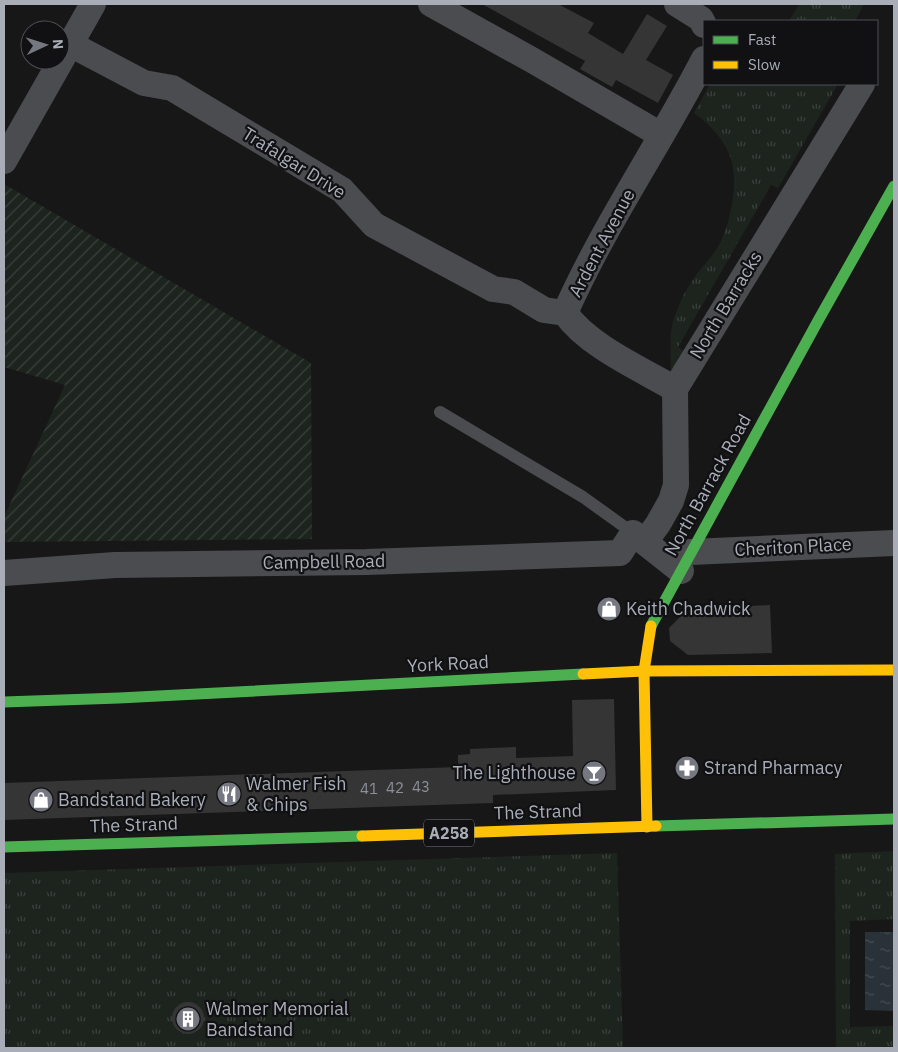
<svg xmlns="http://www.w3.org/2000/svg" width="898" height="1052" viewBox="0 0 898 1052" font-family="'IBM Plex Sans',sans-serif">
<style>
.grass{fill:url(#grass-tufts)}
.garden{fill:url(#garden-furrows)}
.water{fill:url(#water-ripples)}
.building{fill:#353536}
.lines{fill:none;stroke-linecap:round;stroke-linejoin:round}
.lane{stroke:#4b4c50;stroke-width:12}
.street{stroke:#4b4c50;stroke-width:26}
.fast{stroke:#4caf50;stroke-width:11}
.slow{stroke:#ffc107;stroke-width:11}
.labels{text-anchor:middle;stroke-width:4.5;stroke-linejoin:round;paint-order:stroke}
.number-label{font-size:15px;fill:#8b8f98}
.shield{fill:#111113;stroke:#7b7e86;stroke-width:1}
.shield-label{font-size:16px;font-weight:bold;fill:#a8adb8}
.street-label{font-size:18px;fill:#a8adb8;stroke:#111113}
.poi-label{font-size:18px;fill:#a8adb8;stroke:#111113;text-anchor:start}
</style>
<defs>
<pattern id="grass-tufts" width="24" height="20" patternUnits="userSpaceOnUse" patternTransform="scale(1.25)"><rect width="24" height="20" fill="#1d241e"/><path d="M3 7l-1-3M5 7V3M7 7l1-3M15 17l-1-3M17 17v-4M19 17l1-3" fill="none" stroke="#3b413d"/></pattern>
<pattern id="garden-furrows" width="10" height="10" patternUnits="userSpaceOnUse" patternTransform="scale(1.25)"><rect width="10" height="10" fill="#1d241e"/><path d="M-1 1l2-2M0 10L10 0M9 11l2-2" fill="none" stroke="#3b413d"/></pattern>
<pattern id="water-ripples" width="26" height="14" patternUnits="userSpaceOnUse" patternTransform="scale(1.25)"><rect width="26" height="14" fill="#2a3239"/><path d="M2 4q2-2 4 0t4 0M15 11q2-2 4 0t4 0" fill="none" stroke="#464d54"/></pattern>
</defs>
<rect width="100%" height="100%" fill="#171717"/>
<!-- grass -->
<g class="grass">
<path d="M799,4H864L855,21H789Z"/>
<path d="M710,84H838L778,188L771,185L678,347L691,356L671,372C671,354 668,333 675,316C680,301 687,288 696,275C704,265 713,256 719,245C730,224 738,187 732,163C727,142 711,125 694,113Z"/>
<path d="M894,851V919L850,921V1027L894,1026V1048H836L835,854Z"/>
<path d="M617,853L623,1048H4V873Z"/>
</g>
<!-- garden -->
<path class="garden" d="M4,184L311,363L312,539L4,542V517L65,385L4,367Z"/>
<!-- water -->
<path class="water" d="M865,932H894V1011L865,1010Z"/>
<!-- building -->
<g class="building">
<path d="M482,4H558L594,23L588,33L623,54L647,14L667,26L646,60L673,75L658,103L616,80L612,87L580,69L585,61Z"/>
<path d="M770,605L772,653L688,655L670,641L669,628L688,609Z"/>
<path d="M614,699L616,790L493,795V803L4,820V783L458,767V755L470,754V749L516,747V758L573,756L572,700Z"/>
<circle cx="188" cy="1018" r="16"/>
</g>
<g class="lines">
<!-- lane -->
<path class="lane" d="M440,412L583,497L633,533"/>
<!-- street -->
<g class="street">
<path d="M431,4L532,60L661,135"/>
<path d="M677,4L701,19L704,25"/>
<path d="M70,44L144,83L172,88L342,190L374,225L493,289L514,292L544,310L565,313"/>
<path d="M4,161L93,4"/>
<path d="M675,389C641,369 588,346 565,313C604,225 660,144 704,59"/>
<path d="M645,542L658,524L671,501L676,485L675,389L862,84"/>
<path d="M691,552L894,543"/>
<path d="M4,573L115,565L367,562L620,553L633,533L681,571"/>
</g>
<!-- fast -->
<g class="fast">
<path d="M651,626L819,319L894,186"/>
<path d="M4,702L119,698L583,674"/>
<path d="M656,826L894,819"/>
<path d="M4,847L362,836"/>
</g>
<!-- slow -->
<g class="slow">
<path d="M583,674L644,671L894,670"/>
<path d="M647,827L644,671L651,626"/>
<path d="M362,836L656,826"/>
</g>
</g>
<!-- icons -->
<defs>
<symbol id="shop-disc" viewBox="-11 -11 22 22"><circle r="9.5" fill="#757880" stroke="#111113"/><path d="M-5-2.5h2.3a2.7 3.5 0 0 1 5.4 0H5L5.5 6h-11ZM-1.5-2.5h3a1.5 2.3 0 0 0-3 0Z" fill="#fff"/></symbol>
<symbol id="pharmacy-disc" viewBox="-11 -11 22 22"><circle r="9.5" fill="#757880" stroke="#111113"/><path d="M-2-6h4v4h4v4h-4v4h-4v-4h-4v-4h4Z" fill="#fff"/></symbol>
<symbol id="bar-disc" viewBox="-11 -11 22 22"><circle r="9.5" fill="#757880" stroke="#111113"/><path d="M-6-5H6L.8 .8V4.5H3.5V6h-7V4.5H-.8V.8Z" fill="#fff"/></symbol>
<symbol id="restaurant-disc" viewBox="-11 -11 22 22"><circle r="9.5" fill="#757880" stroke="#111113"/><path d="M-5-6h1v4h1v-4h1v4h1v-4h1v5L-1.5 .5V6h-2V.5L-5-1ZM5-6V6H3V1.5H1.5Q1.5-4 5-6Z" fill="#fff"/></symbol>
<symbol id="building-disc" viewBox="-11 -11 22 22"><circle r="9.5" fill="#757880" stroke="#111113"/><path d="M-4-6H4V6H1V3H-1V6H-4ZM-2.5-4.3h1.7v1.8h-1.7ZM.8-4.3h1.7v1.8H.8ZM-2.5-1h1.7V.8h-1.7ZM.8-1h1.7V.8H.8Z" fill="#fff"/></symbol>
</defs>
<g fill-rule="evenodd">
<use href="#shop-disc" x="595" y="595" width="28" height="28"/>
<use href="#pharmacy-disc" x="673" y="754" width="28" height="28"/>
<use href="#bar-disc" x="580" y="759" width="28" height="28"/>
<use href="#restaurant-disc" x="215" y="780" width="28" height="28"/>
<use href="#shop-disc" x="27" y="786" width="28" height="28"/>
<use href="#building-disc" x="174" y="1005" width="28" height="28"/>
</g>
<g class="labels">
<!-- number labels -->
<g class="number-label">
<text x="421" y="792">43</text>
<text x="395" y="793">42</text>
<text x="369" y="794">41</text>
</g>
<!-- shield labels -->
<rect class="shield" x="424" y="819.5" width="50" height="27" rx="4"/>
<g class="shield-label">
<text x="449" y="839">A258</text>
</g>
<!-- street labels -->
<g class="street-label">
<text transform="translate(294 163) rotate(32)" y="6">Trafalgar Drive</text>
<text transform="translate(602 243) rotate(-62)" y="6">Ardent Avenue</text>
<text transform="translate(726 305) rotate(-59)" y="6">North Barracks</text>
<text transform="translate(708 485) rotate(-61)" y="6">North Barrack Road</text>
<text transform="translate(793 547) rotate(-3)" y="6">Cheriton Place</text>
<text transform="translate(324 562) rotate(-1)" y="6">Campbell Road</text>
<text transform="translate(448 664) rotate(-3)" y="6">York Road</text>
<text transform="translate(538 812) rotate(-2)" y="6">The Strand</text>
<text transform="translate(134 825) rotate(-2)" y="6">The Strand</text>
</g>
<!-- poi labels -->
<g class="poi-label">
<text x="626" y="615">Keith Chadwick</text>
<text x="704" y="774">Strand Pharmacy</text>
<text x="576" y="779" text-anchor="end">The Lighthouse</text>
<text x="246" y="790">Walmer Fish<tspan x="246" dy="21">&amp; Chips</tspan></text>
<text x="58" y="806">Bandstand Bakery</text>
<text x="206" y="1015">Walmer Memorial<tspan x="206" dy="21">Bandstand</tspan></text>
</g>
</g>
<!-- border -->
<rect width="898" height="1052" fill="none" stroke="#a8adb8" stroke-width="10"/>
<!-- legend -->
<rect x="703" y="20" width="175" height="65" fill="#111113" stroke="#4d4f55"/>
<rect x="713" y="36" width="25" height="8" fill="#4caf50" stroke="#4d4f55"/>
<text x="748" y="45" font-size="15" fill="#a8adb8">Fast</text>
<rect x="713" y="61" width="25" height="8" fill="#ffc107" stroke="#4d4f55"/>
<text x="748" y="70" font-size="15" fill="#a8adb8">Slow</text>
<!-- north arrow -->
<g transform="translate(45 45) rotate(86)"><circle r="24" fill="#111113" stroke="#4d4f55"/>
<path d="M0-4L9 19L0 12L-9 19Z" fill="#757880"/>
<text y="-8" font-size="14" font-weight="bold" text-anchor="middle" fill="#a8adb8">N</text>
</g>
</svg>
